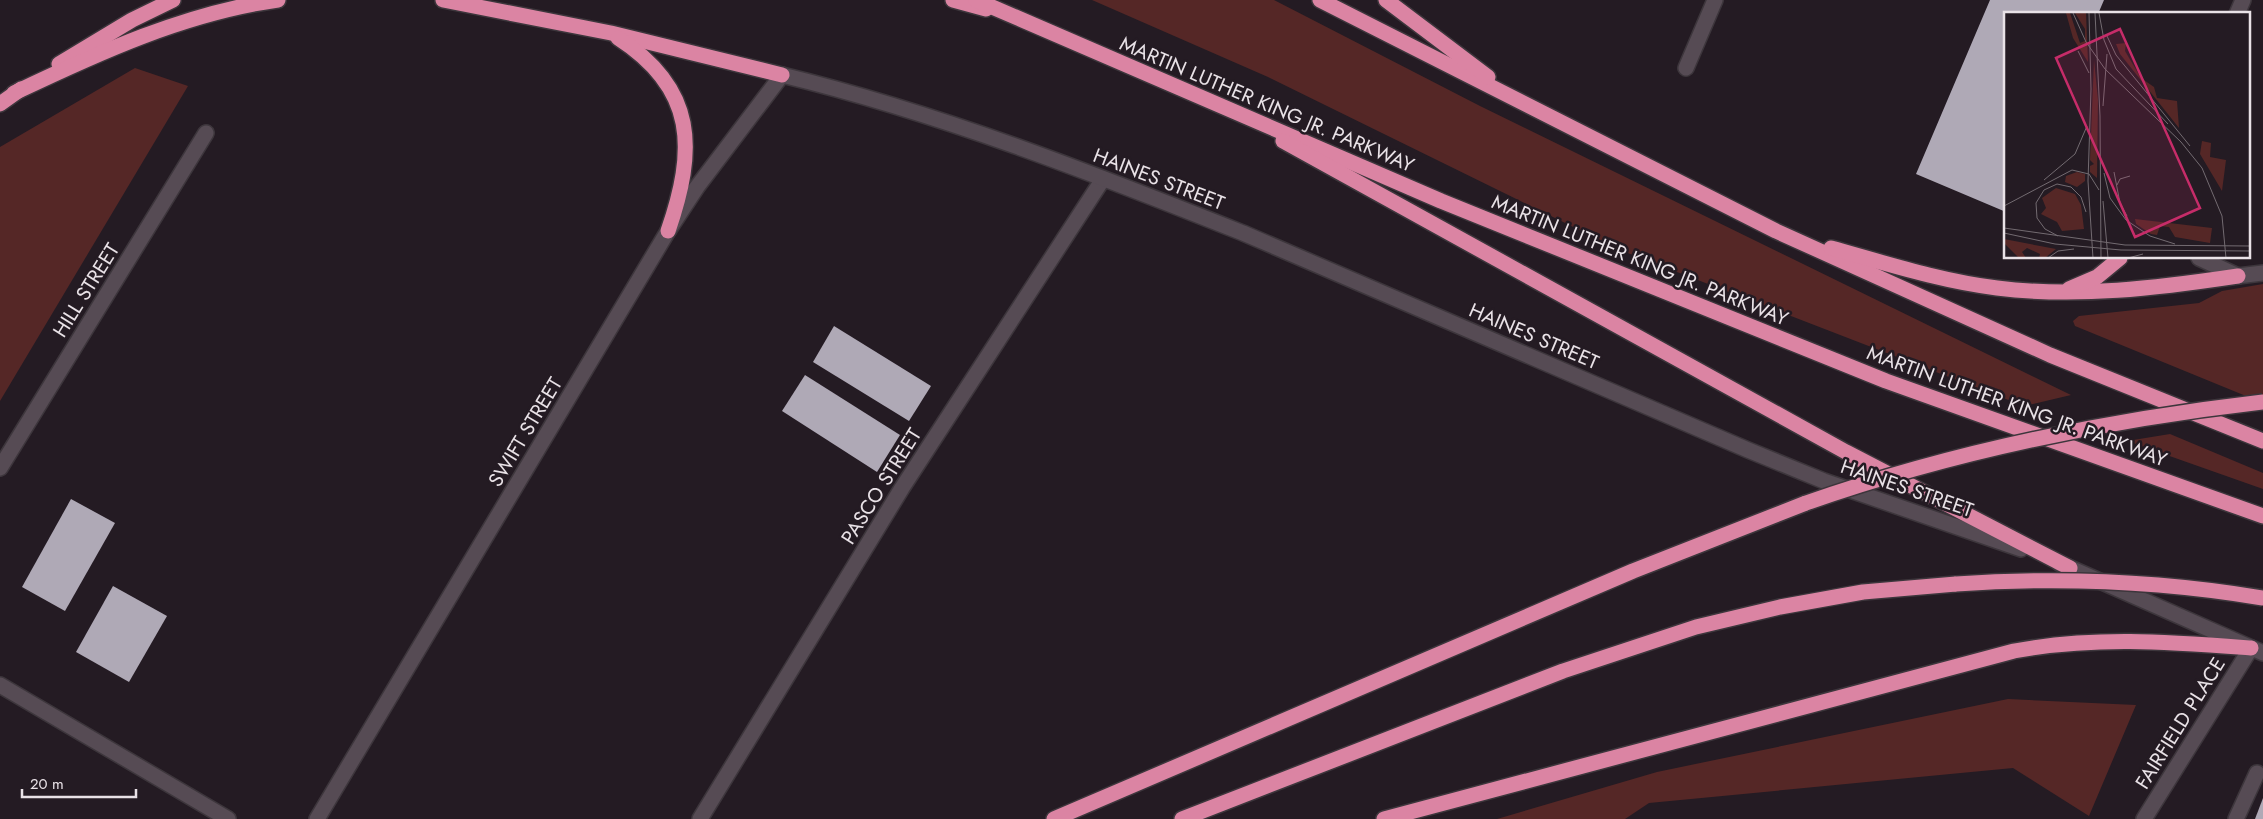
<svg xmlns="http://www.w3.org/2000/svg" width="2263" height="819" viewBox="0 0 2263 819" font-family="Jost,sans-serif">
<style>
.green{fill:#552726}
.building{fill:#afa9b6}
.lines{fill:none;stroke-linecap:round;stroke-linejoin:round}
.service-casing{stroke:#3d363c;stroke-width:18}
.minor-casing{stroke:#3d363c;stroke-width:18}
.tertiary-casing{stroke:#3d363c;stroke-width:18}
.motorway-casing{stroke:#3d363c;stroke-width:18}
.service{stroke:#564b54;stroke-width:15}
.minor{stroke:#564b54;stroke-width:15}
.tertiary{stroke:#564b54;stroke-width:15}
.motorway{stroke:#db84a3;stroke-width:15}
.motorway-bridge-casing{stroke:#3d363c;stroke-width:18;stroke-linecap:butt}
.motorway-bridge{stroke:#db84a3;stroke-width:15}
.labels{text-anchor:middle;stroke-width:5;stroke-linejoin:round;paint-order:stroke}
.street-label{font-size:20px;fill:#e9e2e7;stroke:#241b23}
.inset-road{fill:none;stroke:#736b71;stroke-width:1}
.view{fill:#c62c69;fill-opacity:0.15;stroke:#c62c69;stroke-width:2.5}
.inset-edge{fill:none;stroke:#e9e2e7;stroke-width:2.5}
</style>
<rect width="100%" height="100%" fill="#241b23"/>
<!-- green -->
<g class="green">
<path d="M1092,0H1274L1480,106L2071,395L2024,406L1620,250L1268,77Z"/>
<path d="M135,68L188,86L0,401V147Z"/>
<path d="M2263,284V403L2075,326L2073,321L2079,316L2199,303L2222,291Z"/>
<path d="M2170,434L2263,473V489L2127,441Z"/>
<path d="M2008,699L2136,705L2089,816L2013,768L1649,803L1625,819H1497L1657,772Z"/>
</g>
<!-- building -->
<g class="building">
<path d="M1990,0H2104L2098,14H2006V212L1916,174Z"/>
<path d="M834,326L931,386L909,421L813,362Z"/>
<path d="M805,375L900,435L877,472L782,411Z"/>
<path d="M71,499L115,523L65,611L22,587Z"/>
<path d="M113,586L167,616L129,682L76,652Z"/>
<path d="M2263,798V819H2255Z"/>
</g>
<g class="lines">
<defs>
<path id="service" d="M2236,819L2257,773"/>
<g id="minor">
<path d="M2237,14L2243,0"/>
<path d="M1686,68L1715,0"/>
<path d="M2199,258L2238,276"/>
<path d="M0,468L206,133"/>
<path d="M0,685L228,819"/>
<path d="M317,819L668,231L697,187L782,75"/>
<path d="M700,819L902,488L1103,179"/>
<path d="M2144,819L2251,648"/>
</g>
<g id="tertiary">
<path d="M782,75C939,113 1092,173 1243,233L1748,450L1824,481L2021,549"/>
<path d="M2238,276L2263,273"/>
<path d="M2059,563L2263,653"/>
</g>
<g id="motorway">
<path d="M443,0L611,33L782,75"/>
<path d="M953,0L986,9"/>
<path d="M976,0L1441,201L1886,381L2263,516"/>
<path d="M1320,0L1776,231L2050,355L2263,441"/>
<path d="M1386,0L1488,77"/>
<path d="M618,38C697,89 696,150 668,231"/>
<path d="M59,64L132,20L173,0"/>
<path d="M14,93C98,53 185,13 278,0"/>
<path d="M0,104L21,89"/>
<path d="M1283,141L1846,452L2070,568"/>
<path d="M1831,248C1885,263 1940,281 1997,288C2077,298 2158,288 2238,276"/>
<path d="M2069,289L2097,277L2120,258"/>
<path d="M1054,819L1633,571L1806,503"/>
<path d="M1182,819L1563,671L1696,627L1780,607L1863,592L1956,584"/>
<path d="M1384,819L2014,651C2095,636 2170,642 2251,648"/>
</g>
</defs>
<!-- service casing -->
<use href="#service" class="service-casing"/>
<!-- minor casing -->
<use href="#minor" class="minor-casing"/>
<!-- tertiary casing -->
<use href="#tertiary" class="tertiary-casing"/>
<!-- motorway casing -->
<use href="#motorway" class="motorway-casing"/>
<!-- service -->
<use href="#service" class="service"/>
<!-- minor -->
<use href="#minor" class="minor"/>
<!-- tertiary -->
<use href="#tertiary" class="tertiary"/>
<!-- motorway -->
<use href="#motorway" class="motorway"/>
<defs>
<g id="motorway-bridge">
<path d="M1806,503C1955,451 2107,420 2263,402"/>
<path d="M1956,584C2058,577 2162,581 2263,598"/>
</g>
</defs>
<!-- motorway-bridge casing -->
<use href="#motorway-bridge" class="motorway-bridge-casing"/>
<!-- motorway-bridge -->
<use href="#motorway-bridge" class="motorway-bridge"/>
</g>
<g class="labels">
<!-- street labels -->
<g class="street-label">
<text transform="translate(1267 104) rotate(23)" y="7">MARTIN LUTHER KING JR. PARKWAY</text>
<text transform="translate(1159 179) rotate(21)" y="7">HAINES STREET</text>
<text transform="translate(1640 260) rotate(22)" y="7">MARTIN LUTHER KING JR. PARKWAY</text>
<text transform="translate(86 290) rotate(-58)" y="7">HILL STREET</text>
<text transform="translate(1534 336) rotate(23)" y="7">HAINES STREET</text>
<text transform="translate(2017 406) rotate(20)" y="7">MARTIN LUTHER KING JR. PARKWAY</text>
<text transform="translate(525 432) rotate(-59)" y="7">SWIFT STREET</text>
<text transform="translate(881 486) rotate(-58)" y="7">PASCO STREET</text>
<text transform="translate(1907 488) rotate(19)" y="7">HAINES STREET</text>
<text transform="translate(2180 723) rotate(-58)" y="7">FAIRFIELD PLACE</text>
</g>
</g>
<!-- overview -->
<g transform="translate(2004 12)">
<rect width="246" height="246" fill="#241b23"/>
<path d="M62,1H66L76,31L81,29V17L71,1H82L84,50L69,26ZM122,31L121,39L137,66L150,75L153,86L173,89L175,116L116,42L112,32ZM90,48L94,88L93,166L86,160V154L90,152L86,148ZM198,129L207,131L206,145L222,148L218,179L196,142ZM73,160L81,162V169L73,175L61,170L62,164ZM52,176L71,182L77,193L80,217L58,219L53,210L37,202L42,196L38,186ZM131,207L208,216L206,231L171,225L165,215L156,214L153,223L147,222L132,212ZM0,227L52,237L41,246H35L36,242L23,236L18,240L22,246H15L0,231Z" fill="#552726"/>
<path class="inset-road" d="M69,1L82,30L101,57L177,130L198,156L218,204L222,246M85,1L87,77L84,169L89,246M91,1L96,104L97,246M95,1L100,28L112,57L164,112M103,24L112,43L186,134M74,39L85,61M99,94L103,42M110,160L116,191L123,204M100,161L106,186L122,208L146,224L171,232M40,168L71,142L83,114M113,173L116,167L126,164M99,189L104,246M0,194L68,158L85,162L95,178M0,216L121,233L247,234M0,221L51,232L117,238L247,239M54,224L41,217L33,206L32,191L40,178L53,172L67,175L77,185L82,200M44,246L54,239L70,237M124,246L139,242"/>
<path class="view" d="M116,17L196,196L131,225L52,46Z"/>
<rect width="246" height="246" class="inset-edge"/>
</g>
<!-- scale -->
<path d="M22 789v8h114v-8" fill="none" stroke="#e9e2e7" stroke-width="2.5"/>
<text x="30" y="789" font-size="15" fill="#e9e2e7" stroke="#241b23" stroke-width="4" paint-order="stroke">20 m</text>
</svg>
